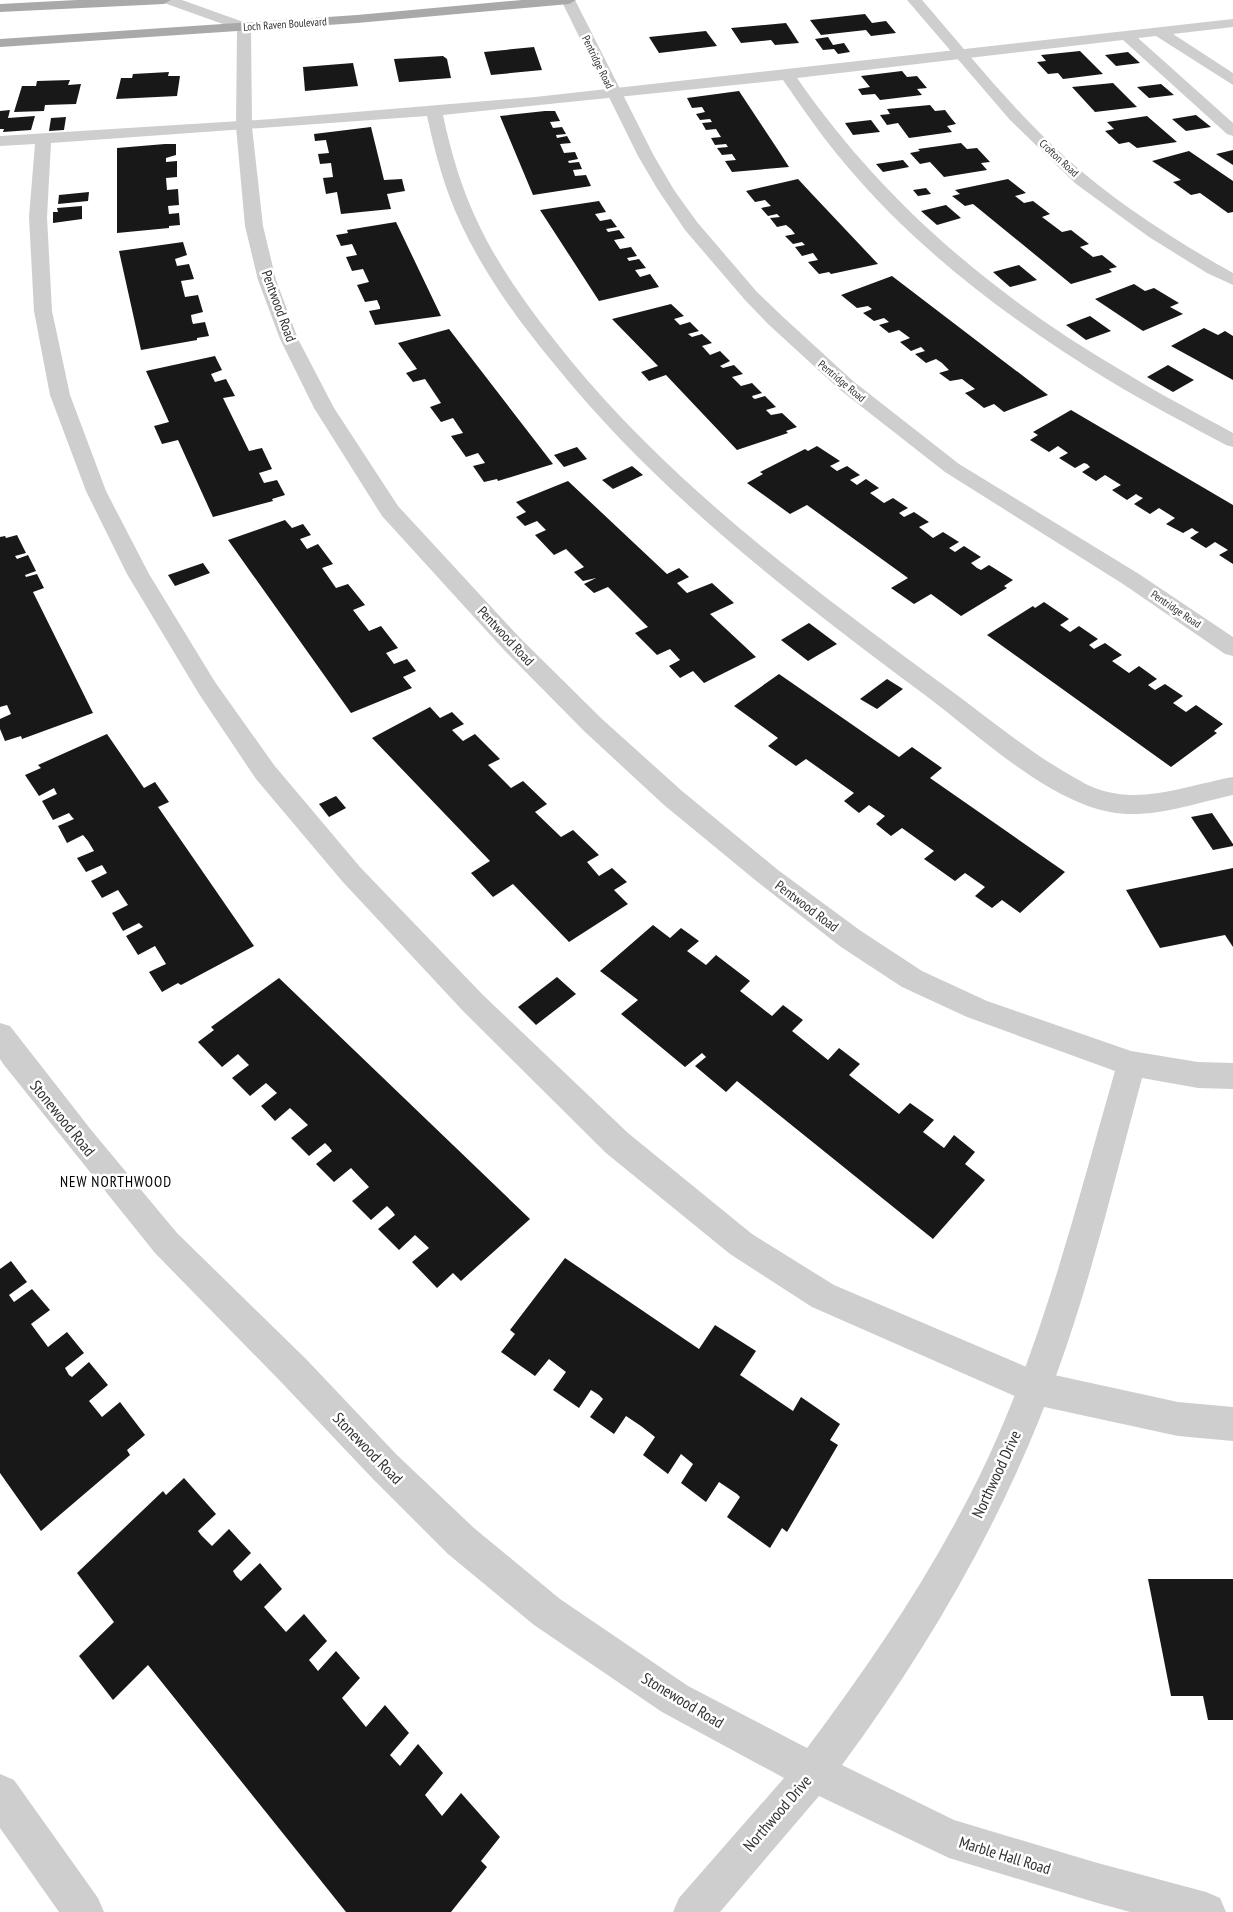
<svg xmlns="http://www.w3.org/2000/svg" width="1233" height="1912" viewBox="0 0 1233 1912" font-family="'PT Sans Narrow',sans-serif">
<style>
.building{fill:#181818}
.lines{fill:none;stroke-linecap:round;stroke-linejoin:round}
.lane{fill:#cecece;fill-rule:evenodd}
.street{fill:#cecece;fill-rule:evenodd}
.primary{fill:#a9a9a9;fill-rule:evenodd}
.labels{text-anchor:middle;stroke-width:5;stroke-linejoin:round;paint-order:stroke}
.far-street-label{font-size:11px;fill:#313131;stroke:#fff}
.street-label{font-size:14px;fill:#313131;stroke:#fff}
.neighbourhood-label{font-size:15px;letter-spacing:1px;fill:#000;stroke:#fff}
.near-street-label{font-size:16px;fill:#313131;stroke:#fff}
</style>
<rect width="100%" height="100%" fill="#fff"/>
<!-- building -->
<g class="building">
<path d="M865,14L872,23L886,21L896,33L871,36L866,30L821,35L810,20Z"/>
<path d="M786,23L799,43L775,45L771,40L741,43L731,28Z"/>
<path d="M706,31L717,46L659,53L649,37Z"/>
<path d="M828,37L833,45L844,43L850,52L838,54L834,49L823,50L815,39Z"/>
<path d="M534,47L542,70L491,75L484,52Z"/>
<path d="M1080,51L1103,74L1063,79L1058,73L1048,74L1037,62L1046,61L1041,55Z"/>
<path d="M1128,52L1140,63L1116,66L1105,55Z"/>
<path d="M443,56L447,59L451,78L399,82L394,59Z"/>
<path d="M353,63L358,86L305,91L303,67Z"/>
<path d="M902,71L907,77L917,76L927,88L917,89L922,95L880,100L875,94L862,95L858,89L870,87L861,76Z"/>
<path d="M169,72L168,76H180L177,96L116,99L121,78H132L133,74Z"/>
<path d="M70,80L68,85L81,84L76,104L45,105L44,111L14,112L22,86H36L37,81Z"/>
<path d="M1113,83L1137,107L1095,112L1072,87Z"/>
<path d="M1161,84L1174,95L1149,98L1137,87Z"/>
<path d="M739,91L780,153L789,167L732,172L725,161L736,160L732,154L722,155L717,148L728,147L726,144L715,145L711,138L721,137L716,129L706,130L702,123L712,122L710,119L700,120L696,114L705,112L702,107L692,108L687,98Z"/>
<path d="M930,105L935,111L945,110L951,118L956,124L947,126L952,132L909,138L898,123L887,125L880,115L890,114L887,109Z"/>
<path d="M10,110L8,118L35,116L31,130L3,132L4,129H0V111Z"/>
<path d="M545,111H555L560,121L550,122L553,128L562,127L566,134L556,135L557,138L567,136L571,143L560,144L564,153L575,152L578,159L568,161L569,163L579,162L582,169L573,170L575,176L586,175L591,186L533,195L500,116Z"/>
<path d="M1196,115L1211,127L1186,131L1172,119Z"/>
<path d="M1147,116L1177,142L1137,148L1129,142L1119,144L1105,131L1114,129L1107,122Z"/>
<path d="M66,117L64,130L49,131L51,118Z"/>
<path d="M871,120L880,132L853,135L845,123Z"/>
<path d="M371,127L384,180L402,179L405,191L387,194L391,209L341,214L337,192L326,194L323,178L333,177L331,163L320,164L318,154L329,153L326,140L315,141L314,134Z"/>
<path d="M961,143L967,149L977,148L990,162L981,163L987,170L944,177L930,162L920,164L910,153L920,151L918,149Z"/>
<path d="M165,144H176V155L166,158V162L177,161V177L166,178L167,190L178,189L179,205L168,206L169,214L179,213L180,225L169,226V228L117,233V148Z"/>
<path d="M1233,150V165L1216,154Z"/>
<path d="M1189,151L1233,181V212L1228,213L1200,193L1191,195L1173,182L1181,180L1152,161Z"/>
<path d="M903,160L909,167L883,172L876,164Z"/>
<path d="M798,179L811,193L878,264L831,274L829,272L819,274L808,262L818,260L813,253L802,256L795,247L805,245L802,242L793,244L785,236L795,234L791,229L786,225L777,227L770,218L780,217L777,214L768,216L761,208L771,206L765,200L755,202L746,191Z"/>
<path d="M1008,179L1026,193L1015,196L1024,203L1033,201L1050,214L1042,217L1062,232L1071,230L1089,244L1080,247L1093,257L1102,255L1117,267L1109,269L1112,272L1071,284L973,204L965,206L952,196L960,194L955,190Z"/>
<path d="M926,188L931,194L918,196L913,190Z"/>
<path d="M89,192L88,201L58,204L59,195Z"/>
<path d="M599,201L606,212L595,214L600,221L611,219L617,227L606,229L608,232L619,230L625,238L614,240L620,249L631,247L637,256L627,258L629,261L639,259L646,268L635,270L640,277L650,274L659,287L599,301L540,210Z"/>
<path d="M946,205L961,218L937,225L921,211Z"/>
<path d="M82,206V219L53,223V212H58L57,208Z"/>
<path d="M396,222L441,316L375,325L369,311L380,309V307L377,300L365,302L357,285L369,282L363,269L352,271L346,257L357,255L352,244L341,246L336,235L348,233L347,230Z"/>
<path d="M183,242L187,255L175,259L177,266L189,264L194,279L181,281L185,297L198,295L203,312L191,315L192,321L193,324L205,322L209,336L197,338V340L141,350L119,251Z"/>
<path d="M1019,265L1037,280L1010,287L993,272Z"/>
<path d="M892,276L1027,379L1048,395L1004,412L994,404L984,408L965,393L975,389L962,379L950,381L939,373L949,370L942,363L936,359L926,363L915,354L925,351L921,347L911,351L900,342L910,338L899,330L889,333L879,325L889,322L884,318L874,321L863,313L872,309L868,306L857,308L841,295Z"/>
<path d="M1134,284L1145,291L1154,288L1179,303L1170,307L1183,314L1143,331L1095,299Z"/>
<path d="M671,304L684,316L674,319L680,325L690,322L699,331L688,334L692,337L702,334L712,343L702,346L710,355L720,351L730,361L720,366L723,368L734,365L743,374L732,377L741,386L752,383L762,393L752,396L753,398L755,399L765,396L776,407L766,410L771,415L782,413L797,427L786,431L788,433L737,450L666,375L649,381L641,372L658,366L612,319Z"/>
<path d="M1090,316L1111,331L1086,340L1066,325Z"/>
<path d="M1204,328L1218,335L1225,331L1233,336V380L1171,346Z"/>
<path d="M449,329L462,346L553,464L498,481L497,479L484,482L473,466L485,463L478,453L466,457L451,436L463,433L453,418L441,422L430,407L441,403L425,379L413,382L406,373L417,369L398,343Z"/>
<path d="M215,356L222,370L211,374L215,382L226,379L235,396L223,398L249,451L262,448L272,469L259,473L264,483L277,480L285,495L272,499L273,501L213,517L178,440L162,444L154,426L169,422L146,371Z"/>
<path d="M1168,365L1180,372L1194,380L1173,392L1147,377Z"/>
<path d="M1071,410L1233,505V564L1219,555L1228,550L1215,542L1206,548L1190,538L1199,532L1196,531L1192,528L1183,533L1166,524L1175,518L1159,508L1150,514L1134,504L1143,498L1139,496L1136,494L1127,500L1112,490L1121,485L1105,475L1096,481L1082,472L1090,467L1087,464L1084,463L1075,468L1059,458L1068,453L1058,446L1049,452L1030,440L1038,435L1033,432Z"/>
<path d="M817,446L840,461L830,466L837,471L847,466L860,475L850,480L857,485L866,479L879,488L870,493L884,503L893,498L908,508L899,513L904,517L914,512L929,522L919,527L933,538L943,532L959,542L949,548L955,552L964,546L981,557L971,563L977,568L981,570L989,565L1013,580L1004,586L1007,588L961,616L931,594L914,604L891,588L908,578L807,505L790,514L747,483L763,474L760,472L805,449L808,451Z"/>
<path d="M577,447L587,459L564,467L554,455Z"/>
<path d="M632,466L643,475L613,489L602,480Z"/>
<path d="M568,481L667,574L679,568L689,577L677,583L687,593L712,583L734,603L710,614L756,657L704,683L693,671L680,678L669,666L680,660L670,649L657,655L635,633L648,627L608,587L594,593L584,584L596,578L583,581L574,572L584,567L566,549L554,555L535,535L546,530L537,521L525,526L516,517L526,512L516,502Z"/>
<path d="M285,520L292,528L303,524L311,535L300,539L307,549L318,544L333,564L322,568L336,588L348,584L365,605L353,610L369,631L381,626L398,648L386,653L394,664L407,659L416,671L403,677L412,688L351,713L228,540Z"/>
<path d="M17,535L26,553L15,556L17,559L28,555L36,571L25,575L26,577L37,574L44,588L33,592L93,713L22,739L21,736L5,741L0,729V719L11,714L7,705L0,707V537L5,536L6,538Z"/>
<path d="M203,563L210,573L175,586L168,575Z"/>
<path d="M1044,602L1069,619L1060,625L1070,632L1079,626L1098,639L1089,645L1094,649L1105,643L1122,655L1112,661L1129,673L1139,666L1157,679L1148,685L1152,688L1155,690L1165,684L1183,696L1173,703L1186,712L1196,705L1223,724L1214,731L1217,733L1171,767L987,635L1033,606L1035,608Z"/>
<path d="M809,623L837,644L808,661L781,640Z"/>
<path d="M779,674L899,757L912,747L942,768L930,778L1065,872L1020,913L1002,900L992,908L975,896L985,887L965,873L955,881L924,859L934,851L902,828L891,836L876,824L885,816L869,805L859,813L844,801L854,793L806,759L796,766L768,746L778,738L734,706Z"/>
<path d="M887,679L903,689L877,709L860,699Z"/>
<path d="M430,707L440,718L452,712L464,724L452,730L463,741L475,734L500,759L488,765L511,788L523,781L547,804L535,812L561,837L573,830L599,855L587,862L599,876L612,868L627,882L614,890L628,904L569,942L513,884L493,897L471,873L490,861L372,738Z"/>
<path d="M107,734L144,788L155,782L169,802L158,807L254,946L181,985L178,983L162,992L149,972L166,964L155,946L138,955L126,936L143,927L139,923L123,931L112,913L128,905L118,890L102,898L91,881L107,873L102,865L86,872L77,858L94,851L88,841L83,835L67,843L58,826L74,819L72,817L69,813L53,820L42,801L57,794L54,788L39,796L25,775L41,768L38,765Z"/>
<path d="M336,796L346,808L329,817L319,804Z"/>
<path d="M1212,813L1233,844V846L1213,850L1191,817Z"/>
<path d="M1233,868V947L1225,935L1160,948L1126,890Z"/>
<path d="M653,925L670,938L681,928L699,941L687,951L706,965L716,955L750,981L740,991L772,1016L783,1005L803,1020L792,1031L828,1060L839,1048L860,1064L849,1075L899,1114L910,1103L934,1120L923,1132L944,1148L954,1135L975,1152L965,1164L985,1180L933,1239L737,1081L726,1092L695,1066L706,1057L702,1053L685,1067L621,1014L638,1000L600,971Z"/>
<path d="M557,977L576,994L536,1025L518,1007Z"/>
<path d="M279,978L530,1219L461,1281L453,1273L437,1288L412,1262L429,1248L415,1235L399,1250L378,1229L395,1215L392,1211L387,1206L371,1220L352,1201L369,1187L351,1168L334,1182L316,1164L332,1151L329,1147L325,1143L309,1156L291,1138L308,1125L290,1108L275,1121L261,1106L277,1093L266,1083L250,1096L232,1078L249,1065L238,1054L222,1067L198,1042L214,1030L211,1027Z"/>
<path d="M565,1258L699,1349L715,1325L756,1351L740,1375L793,1411L801,1397L840,1424L830,1440L838,1445L787,1532L782,1528L770,1548L727,1517L740,1497L737,1494L719,1482L706,1502L681,1483L693,1464L681,1454L668,1474L643,1455L655,1437L641,1426L626,1416L614,1434L590,1417L603,1399L599,1395L591,1390L579,1408L553,1390L566,1372L549,1359L535,1376L501,1352L515,1334L510,1330Z"/>
<path d="M11,1261L27,1282L9,1295L14,1302L32,1289L50,1310L31,1324L48,1347L67,1332L84,1353L65,1368L69,1375L72,1377L89,1362L108,1385L89,1401L102,1417L120,1402L145,1435L127,1450L130,1455L41,1531L0,1473V1269Z"/>
<path d="M184,1478L216,1514L198,1531L201,1535L212,1546L229,1529L251,1553L233,1571L236,1576L241,1581L260,1563L282,1589L264,1607L286,1632L304,1614L327,1641L309,1660L314,1666L318,1671L336,1651L360,1678L342,1698L366,1727L385,1705L409,1733L390,1755L400,1766L418,1744L443,1773L425,1795L442,1816L461,1793L500,1837L481,1861L487,1867L451,1912H346L148,1665L113,1700L79,1656L114,1622L77,1573L163,1491L166,1495Z"/>
<path d="M1148,1579H1233V1720H1208L1203,1696H1171Z"/>
</g>
<g class="lines">
<!-- lane -->
<g class="lane">
<path d="M1233,19V27L1173,34L1233,73V85L1156,36L1138,38L1233,123V136L1227,134L1123,40L797,78C883,202 994,296 1124,372C1159,394 1197,413 1233,433V447L1226,445C1187,424 1148,404 1110,381C1013,322 919,252 846,165C823,138 803,109 783,80L443,115C451,153 462,190 479,225C503,275 537,319 572,362C677,489 810,587 942,684C982,713 1020,745 1063,771C1077,779 1092,789 1108,792C1147,802 1194,784 1233,777V795C1195,803 1150,820 1110,812C1046,800 977,734 925,695C792,596 660,495 555,365C519,322 485,275 461,224C445,190 435,153 427,116L51,143L47,217L52,311L70,395L106,491L149,574L215,682L274,765L360,867L483,995L628,1133L752,1234L834,1285L1036,1371L1178,1402L1233,1407V1441L1178,1436L1035,1405L812,1307L730,1254L606,1153L463,1011L342,881L256,779L199,694L127,574L86,491L50,395L34,311L29,217L35,144L0,146V136L272,119L535,97Z"/>
<path d="M0,1774L14,1780L98,1898L104,1912H59L0,1828Z"/>
</g>
<!-- street -->
<g class="street">
<path d="M162,0H182L249,24L251,27L252,127L263,226L276,280L298,339L334,408L398,506L520,638L602,719L682,791L778,870L861,931L922,971L987,1001L1131,1051L1198,1062L1233,1063V1089L1198,1088L1142,1078C1111,1193 1084,1310 1039,1420C989,1544 921,1658 842,1765L954,1820L1094,1862L1206,1892L1220,1898L1226,1912H1130L1094,1902L949,1858L819,1796L720,1912H673L679,1898L784,1778L662,1712L534,1625L448,1554L373,1479L282,1383L155,1253L4,1065L0,1059V1023L10,1026L92,1131L177,1233L306,1359L397,1455L474,1528L560,1599L688,1686L807,1748C885,1644 959,1533 1008,1412C1053,1302 1082,1185 1115,1071L967,1017L902,987L841,947L760,884L664,805L584,731L504,650L382,516L314,408L280,339L258,280L245,226L236,127L237,29L164,3Z"/>
<path d="M561,0H575L654,156L674,190L697,222L757,292L782,316L853,381L959,464L1139,574L1233,637V656L1225,654L1123,584L945,472L839,389L768,324L745,300L685,230L658,190L638,156Z"/>
<path d="M907,0H922C968,53 1012,109 1065,157C1115,202 1174,240 1233,273V285L1207,273L1149,237L1076,184L1010,120Z"/>
</g>
<!-- primary -->
<g class="primary">
<path d="M77,0H171L164,4L0,12V4Z"/>
<path d="M522,0H576L569,4L357,23L0,47V39L357,15Z"/>
</g>
</g>
<g class="labels">
<!-- far-street labels -->
<g class="far-street-label">
<text transform="translate(285 24) rotate(-4)" y="4">Loch Raven Boulevard</text>
<text transform="translate(598 62) rotate(64)" y="4">Pentridge Road</text>
<text transform="translate(1059 158) rotate(43)" y="4">Crofton Road</text>
<text transform="translate(842 381) rotate(40)" y="4">Pentridge Road</text>
<text transform="translate(1176 609) rotate(34)" y="4">Pentridge Road</text>
</g>
<!-- street labels -->
<g class="street-label">
<text transform="translate(279 306) rotate(70)" y="5">Pentwood Road</text>
<text transform="translate(506 636) rotate(47)" y="5">Pentwood Road</text>
<text transform="translate(807 906) rotate(37)" y="5">Pentwood Road</text>
</g>
<!-- neighbourhood labels -->
<g class="neighbourhood-label">
<text x="116" y="1187">NEW NORTHWOOD</text>
</g>
<!-- near-street labels -->
<g class="near-street-label">
<text transform="translate(63 1118) rotate(51)" y="6">Stonewood Road</text>
<text transform="translate(368 1448) rotate(46)" y="6">Stonewood Road</text>
<text transform="translate(996 1474) rotate(-65)" y="6">Northwood Drive</text>
<text transform="translate(683 1700) rotate(31)" y="6">Stonewood Road</text>
<text transform="translate(777 1813) rotate(-49)" y="6">Northwood Drive</text>
<text transform="translate(1005 1855) rotate(17)" y="6">Marble Hall Road</text>
</g>
</g>
</svg>
